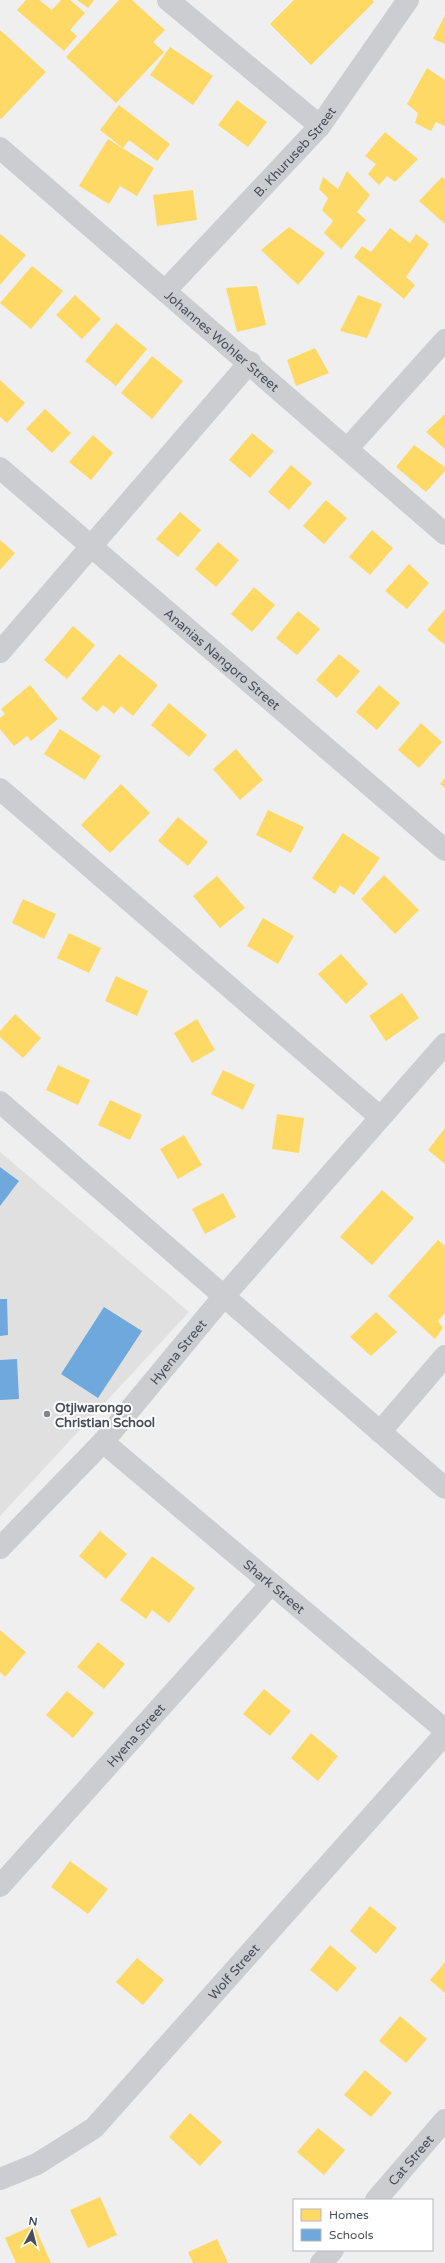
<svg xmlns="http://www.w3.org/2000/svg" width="445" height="2263" viewBox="0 0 445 2263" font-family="'Varela Round',sans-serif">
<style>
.education{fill:#e1e0e0}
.homes{fill:#ffd966}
.schools{fill:#6fa8dc}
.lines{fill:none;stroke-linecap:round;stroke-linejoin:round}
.street{stroke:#cbcdd0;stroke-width:22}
.poi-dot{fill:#82868e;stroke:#fff;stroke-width:1.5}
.labels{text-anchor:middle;stroke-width:4;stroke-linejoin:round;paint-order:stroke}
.street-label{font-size:13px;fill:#484e5a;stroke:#fff}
.poi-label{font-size:13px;font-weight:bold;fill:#484e5a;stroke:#fff;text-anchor:start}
</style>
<rect width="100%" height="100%" fill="#efefef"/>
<!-- education -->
<path class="education" d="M0,1152L189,1312L0,1516Z"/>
<!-- homes -->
<g class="homes">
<path d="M26,0H39L52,10L61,0H70L85,13L70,30L77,36L64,51L17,10Z"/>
<path d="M77,0H94L88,8Z"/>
<path d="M119,0H132L165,30L153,42L164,52L116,103L66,57Z"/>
<path d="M294,0H372L374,2L311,65L270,24Z"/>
<path d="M445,15V44L433,39Z"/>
<path d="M0,30L46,72L1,119L0,118Z"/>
<path d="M170,47L213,76L193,105L150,75Z"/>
<path d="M427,68L445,80V125L444,126L436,122L431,131L415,123L418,113L407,104Z"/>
<path d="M237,100L267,122L248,147L218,125Z"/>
<path d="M119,105L170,144L157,161L129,140L123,148L100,130Z"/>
<path d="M385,132L418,159L395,182L387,176L379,185L368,174L376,164L365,156Z"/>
<path d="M108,139L154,168L137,196L120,186L109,204L79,186Z"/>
<path d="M347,171L370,195L357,212L366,220L341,249L324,233L333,221L322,210L328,198L319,189L323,177L338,189Z"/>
<path d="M442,177L445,179V224L419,201Z"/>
<path d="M193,190L197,220L157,226L153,195Z"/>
<path d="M289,227L325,253L298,285L261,250Z"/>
<path d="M390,228L410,243L416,234L429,244L406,277L415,285L404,299L354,257L362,246L371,252Z"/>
<path d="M0,234L26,255L0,285Z"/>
<path d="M32,266L63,291L31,329L0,303Z"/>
<path d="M257,286L266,325L237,332L226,288Z"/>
<path d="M75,295L101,319L82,339L56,315Z"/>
<path d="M358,295L382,304L367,338L340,331Z"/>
<path d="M116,323L147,349L116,386L85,361Z"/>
<path d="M315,348L329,373L296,386L287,360Z"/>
<path d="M152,356L183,381L152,419L121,393Z"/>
<path d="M0,380L25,403L7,423L0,417Z"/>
<path d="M45,409L71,433L52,453L26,429Z"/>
<path d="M445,414V449L426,432Z"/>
<path d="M252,433L274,451L250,478L229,460Z"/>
<path d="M93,435L113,453L91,480L69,462Z"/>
<path d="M414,445L445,467V471L426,492L396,467Z"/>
<path d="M291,465L312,483L289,510L268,492Z"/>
<path d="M326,500L347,518L324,544L303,526Z"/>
<path d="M180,512L201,530L178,557L156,539Z"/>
<path d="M372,530L393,548L370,575L349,557Z"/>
<path d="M0,540L15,553L0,570Z"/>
<path d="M218,542L239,560L216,587L195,569Z"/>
<path d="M409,564L429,583L407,609L385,591Z"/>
<path d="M254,587L275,605L252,632L231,614Z"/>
<path d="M445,609V645L427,630Z"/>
<path d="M298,611L320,629L297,655L276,638Z"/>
<path d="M73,626L95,645L67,679L44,660Z"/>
<path d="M119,654L158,685L133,716L121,706L114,714L103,705L97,712L81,699Z"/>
<path d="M339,654L360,671L337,698L316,680Z"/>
<path d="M30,685L58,719L31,741L27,736L14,746L0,729V718L5,714L1,709Z"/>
<path d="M379,685L400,703L377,730L356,712Z"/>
<path d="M169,703L207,735L189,757L151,725Z"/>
<path d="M421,723L442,742L419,768L398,750Z"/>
<path d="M60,729L101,756L85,780L44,754Z"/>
<path d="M236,749L263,780L240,800L213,769Z"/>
<path d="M445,778V788L440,784Z"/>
<path d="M121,784L150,813L110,853L81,825Z"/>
<path d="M268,810L304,827L291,853L256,835Z"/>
<path d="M178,817L208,842L188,866L158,841Z"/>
<path d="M343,833L380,858L354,895L340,885L335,894L312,878Z"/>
<path d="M384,875L419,910L395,934L361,899Z"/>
<path d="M217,876L245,908L220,928L193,896Z"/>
<path d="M23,899L56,914L44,939L12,923Z"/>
<path d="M263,918L294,936L278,964L247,946Z"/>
<path d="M69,933L101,948L89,973L57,958Z"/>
<path d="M341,954L368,984L346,1004L318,974Z"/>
<path d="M116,976L148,991L137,1016L105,1001Z"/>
<path d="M402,993L419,1018L386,1041L369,1016Z"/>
<path d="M15,1014L41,1038L23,1058L0,1037V1031Z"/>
<path d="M197,1019L215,1050L192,1063L174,1033Z"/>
<path d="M58,1065L90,1080L78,1105L46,1090Z"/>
<path d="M223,1070L255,1085L243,1110L211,1094Z"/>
<path d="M110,1100L142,1115L130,1140L98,1125Z"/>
<path d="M277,1114L304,1118L299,1153L272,1149Z"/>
<path d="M445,1128V1164L428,1150Z"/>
<path d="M184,1135L202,1165L178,1179L160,1149Z"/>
<path d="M382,1190L414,1218L372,1265L340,1237Z"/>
<path d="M223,1193L236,1217L205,1234L192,1209Z"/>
<path d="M438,1240L445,1246V1313L438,1321L443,1328L435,1339L388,1296Z"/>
<path d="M376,1312L397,1332L371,1356L350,1337Z"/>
<path d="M100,1531L127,1554L106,1579L79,1556Z"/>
<path d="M152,1556L195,1588L169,1623L152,1610L146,1619L120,1600Z"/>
<path d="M0,1630L26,1652L5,1677L0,1672Z"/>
<path d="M98,1642L125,1664L104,1689L77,1667Z"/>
<path d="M264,1689L291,1711L270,1736L243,1714Z"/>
<path d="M67,1691L94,1713L73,1738L46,1715Z"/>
<path d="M311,1733L338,1756L318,1781L291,1758Z"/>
<path d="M70,1861L108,1889L88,1914L51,1887Z"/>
<path d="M370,1906L397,1928L376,1954L350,1931Z"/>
<path d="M330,1945L357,1968L337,1992L310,1970Z"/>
<path d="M137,1958L164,1980L143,2005L116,1982Z"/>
<path d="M445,1962V1993L430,1980Z"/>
<path d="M400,2016L427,2039L406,2063L379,2041Z"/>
<path d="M365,2070L392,2093L371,2117L344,2095Z"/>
<path d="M190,2113L222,2142L200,2166L169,2137Z"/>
<path d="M318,2128L345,2150L324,2175L297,2152Z"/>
<path d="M100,2197L117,2235L88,2248L70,2210Z"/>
<path d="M34,2225L51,2263H16L5,2238Z"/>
<path d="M217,2239L228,2263H193L188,2252Z"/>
</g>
<!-- schools -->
<g class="schools">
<path d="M0,1167L19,1181L0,1206Z"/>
<path d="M0,1299H7L8,1335L0,1336Z"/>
<path d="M104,1307L142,1331L98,1398L61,1374Z"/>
<path d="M17,1359L19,1399L0,1400V1360Z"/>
</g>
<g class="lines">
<!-- street -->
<g class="street">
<path d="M168,0L320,126"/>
<path id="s1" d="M0,148L445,534"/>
<path id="s2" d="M166,290L320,126L408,0"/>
<path d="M348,448L445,340"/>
<path id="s3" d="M0,468L445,850"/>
<path d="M0,652L250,362"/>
<path d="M0,789L380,1117"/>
<path d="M0,1102L445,1488"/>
<path d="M380,1432L445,1356"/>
<path id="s4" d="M103,1442L445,1730"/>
<path id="s5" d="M0,1548L103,1442L224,1296L445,1044"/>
<path id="s6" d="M0,1886L271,1584"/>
<path id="s7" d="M0,2179L37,2164L94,2128L445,1734"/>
<path id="s8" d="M376,2200L445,2120"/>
<path d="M321,2263L333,2250"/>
</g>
</g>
<!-- markers -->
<circle class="poi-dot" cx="47" cy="1414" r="4"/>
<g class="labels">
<!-- street labels -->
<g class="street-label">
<text dy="5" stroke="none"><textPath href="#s2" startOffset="189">B. Khuruseb Street</textPath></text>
<text dy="5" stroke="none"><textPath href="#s1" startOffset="294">Johannes Wohler Street</textPath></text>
<text dy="5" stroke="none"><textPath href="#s3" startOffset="293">Ananias Nangoro Street</textPath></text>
<text dy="5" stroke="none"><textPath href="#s5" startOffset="265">Hyena Street</textPath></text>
<text dy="5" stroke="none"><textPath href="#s4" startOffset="224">Shark Street</textPath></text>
<text dy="5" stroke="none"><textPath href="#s6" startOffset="203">Hyena Street</textPath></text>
<text dy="5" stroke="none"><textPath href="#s7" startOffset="317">Wolf Street</textPath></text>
<text dy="5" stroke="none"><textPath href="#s8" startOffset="53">Cat Street</textPath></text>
</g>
<!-- poi labels -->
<g class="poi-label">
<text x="55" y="1412">Otjiwarongo<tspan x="55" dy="15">Christian School</tspan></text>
</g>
</g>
<!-- legend -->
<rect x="293" y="2199" width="140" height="52" fill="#ffffff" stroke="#b6b8bd"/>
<rect x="301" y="2209" width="20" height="12" fill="#ffd966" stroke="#b6b8bd"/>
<text x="329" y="2219" font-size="12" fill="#484e5a">Homes</text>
<rect x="301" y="2229" width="20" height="12" fill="#6fa8dc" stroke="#b6b8bd"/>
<text x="329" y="2239" font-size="12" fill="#484e5a">Schools</text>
<!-- north arrow -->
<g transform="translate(32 2231) rotate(7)" stroke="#ffffff" stroke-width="3" paint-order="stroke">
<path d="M0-3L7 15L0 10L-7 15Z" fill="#484e5a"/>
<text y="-6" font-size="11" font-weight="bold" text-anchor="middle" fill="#484e5a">N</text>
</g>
</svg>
